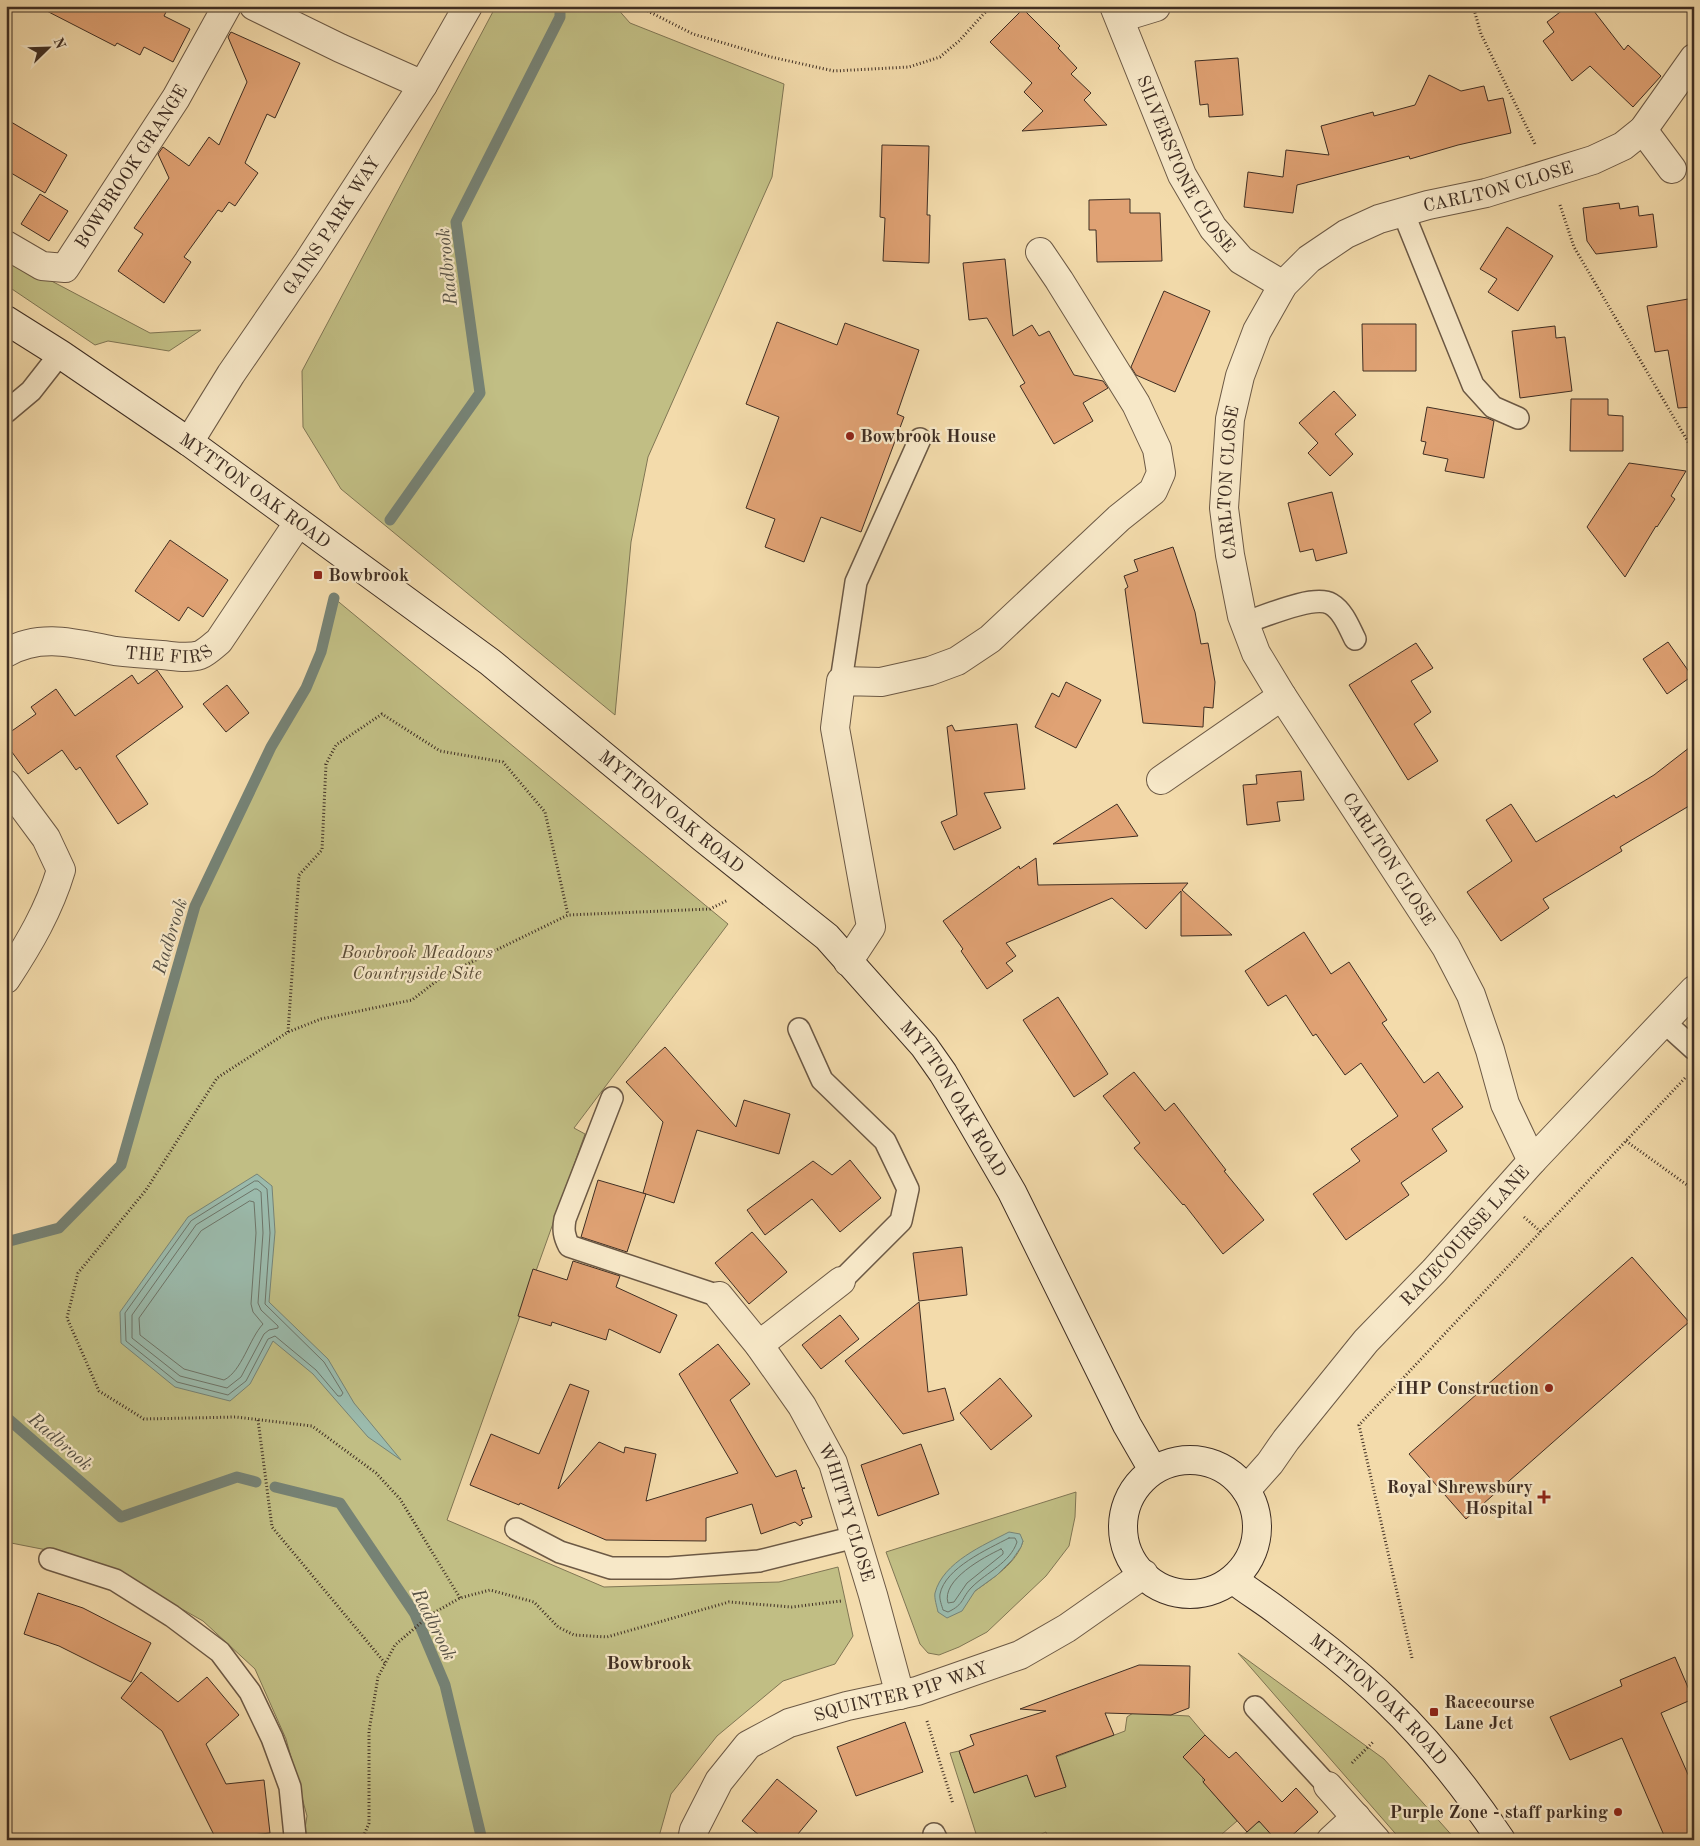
<svg xmlns="http://www.w3.org/2000/svg" width="1700" height="1846" viewBox="0 0 1700 1846" font-family="'Old Standard TT',serif">
<style>
.green{fill:#c1be84;stroke:#807654;fill-rule:evenodd}
.water{fill:#9bbbad;stroke:#768376}
.lines{fill:none;stroke-linecap:round;stroke-linejoin:round}
.shore{stroke:#6d7468;stroke-width:1}
.stream{stroke:#768376;stroke-width:11}
.building{fill:#e0a274;stroke:#3f2e23}
.service-casing{stroke:#6c5945;stroke-width:24}
.minor-casing{stroke:#6c5945;stroke-width:30}
.tertiary-casing{stroke:#6c5945;stroke-width:30}
.secondary-casing{stroke:#3f2e23;stroke-width:30}
.path{stroke:#3f2e23;stroke-width:3;stroke-dasharray:1 2.5;stroke-linecap:butt}
.service{stroke:#f7e8c8;stroke-width:21}
.minor{stroke:#f7e8c8;stroke-width:28}
.tertiary{stroke:#f7e8c8;stroke-width:28}
.secondary{stroke:#f7e8c8;stroke-width:28}
.poi-dot{fill:#8f2418;stroke:#f7e8c8;stroke-width:2}
.labels{text-anchor:middle;stroke-width:4.5;stroke-linejoin:round;paint-order:stroke}
.street-label{font-size:18px;fill:#3f2e23;stroke:#f7e8c8}
.poi-label{font-size:18px;font-weight:bold;fill:#3f2e23;stroke:#f7e8c8;text-anchor:start}
.park-label{font-size:18px;font-style:italic;fill:#594b36;stroke:#f7e8c8}
.water-label{font-size:19px;font-style:italic;fill:#565146;stroke:#f7e8c8}
.neighbourhood-label{font-size:19px;font-weight:bold;fill:#3f2e23;stroke:#f7e8c8}
</style>
<rect width="100%" height="100%" fill="#f3dbab"/>
<filter id="stains"><feTurbulence type="fractalNoise" baseFrequency=".004" numOctaves="4"/><feColorMatrix values="0 0 0 0 .2 0 0 0 0 .09 0 0 0 0 .02 0 0 0 .5 -.17"/></filter>
<radialGradient id="worn" r=".72"><stop offset=".6" stop-color="#630" stop-opacity="0"/><stop offset="1" stop-color="#630" stop-opacity=".3"/></radialGradient>
<!-- green -->
<g class="green">
<path d="M496,6H615L630,23L784,84L772,177L648,457L631,542L615,715L341,489L303,427L302,371Z"/>
<path d="M6,257L150,333L201,330L169,351L108,341L95,345L6,285Z"/>
<path d="M334,598L728,924L574,1128L585,1134L447,1520L604,1587L779,1582L838,1567L853,1636L835,1664L783,1681L717,1736L671,1794L658,1840H303L307,1816L286,1739L255,1669L203,1621L106,1566L57,1552L6,1542V1242L59,1228L121,1165L195,906L271,747L306,688L321,652Z"/>
<path d="M1076,1492L1075,1517L1069,1546L1046,1576L987,1632L959,1647L939,1655L928,1653L920,1644L886,1552ZM1023,1541C1017,1563 993,1578 975,1591Z"/>
<path d="M1238,1653L1384,1759L1456,1840H1401Z"/>
<path d="M1133,1713L1189,1716L1205,1735L1183,1757L1203,1777V1782L1237,1821L1222,1834L1227,1840H1048L1046,1832L1029,1840H992L990,1837L978,1840L950,1753L959,1751L974,1793L1027,1774L1035,1797L1066,1786L1056,1757L1125,1731L1127,1717Z"/>
<path d="M1260,1822L1276,1840H1238L1257,1823Z"/>
</g>
<!-- water -->
<g class="water">
<path d="M257,1174L272,1186L275,1232L269,1302L328,1359L354,1403L401,1460L368,1437L313,1374L273,1341L250,1384L230,1401L175,1387L121,1343L120,1312L188,1217Z"/>
<path d="M1009,1532L1020,1534L1023,1541L1021,1547L1012,1560L997,1575L975,1591L962,1611L947,1618L938,1612C937,1607 934,1598 935,1593C943,1562 984,1545 1009,1532Z"/>
</g>
<g class="lines">
<!-- shore -->
<g class="shore">
<path d="M255,1181H258L267,1189L270,1233L265,1304L324,1362L343,1393L341,1396H338L316,1370L275,1336L268,1339L246,1381L228,1395L177,1382L126,1341L125,1313L191,1221Z"/>
<path d="M255,1189H257L261,1192L263,1233L258,1303L261,1310L278,1326V1328L269,1330L264,1334L241,1377L227,1388L180,1376L132,1338V1315L196,1225Z"/>
<path d="M250,1201L254,1202L256,1233L251,1304L253,1312L263,1324C249,1339 242,1371 224,1380L184,1369L140,1335L139,1318L201,1231Z"/>
<path d="M1009,1538H1015L1017,1542C1010,1563 987,1572 972,1587C961,1598 965,1604 948,1612L943,1610C942,1606 939,1599 940,1594C945,1568 988,1549 1009,1538Z"/>
<path d="M1001,1549L1003,1551V1554L967,1583L954,1602L948,1603C941,1580 984,1557 1001,1549Z"/>
</g>
<!-- stream -->
<g class="stream">
<path d="M390,520L480,393L456,222L560,17V6"/>
<path d="M6,1242L59,1228L121,1165L195,906L271,747L306,688L321,652L334,598"/>
<path d="M6,1417L121,1517L237,1477L256,1482"/>
<path d="M275,1487L340,1503L415,1614L445,1685L482,1840"/>
</g>
</g>
<!-- building -->
<g class="building">
<path d="M37,6H169L164,16L190,29L173,62L144,47L140,55L117,43L115,46Z"/>
<path d="M1568,6H1590L1624,50L1628,45L1661,76L1633,107L1590,66L1572,81L1543,41L1554,32L1547,22Z"/>
<path d="M1023,9L1060,46L1058,48L1077,68L1071,74L1091,93L1084,100L1107,125L1022,131L1043,111L1024,92L1032,83L990,42Z"/>
<path d="M231,32L300,63L275,118L267,114L245,163L258,173L235,206L229,202L222,212L218,210L184,257L191,262L164,303L118,271L143,234L134,228L169,178L158,154L163,147L189,166L209,137L219,145L247,82L228,37Z"/>
<path d="M1238,58L1243,115L1209,117L1208,104L1200,105L1195,61Z"/>
<path d="M1429,75L1461,91L1484,86L1488,101L1503,98L1511,133L1458,145L1410,159L1409,156L1297,185L1293,213L1244,207L1248,172L1283,177L1286,150L1329,155L1321,126L1373,112L1374,116L1415,105Z"/>
<path d="M6,119L67,155L45,193L6,170Z"/>
<path d="M882,145L929,146L927,215H930L929,263L883,261L885,218L880,217Z"/>
<path d="M40,194L68,211L49,241L21,224Z"/>
<path d="M1130,199V213H1160L1162,261L1097,262L1096,230H1089V200Z"/>
<path d="M1619,203L1620,209L1638,206L1639,216L1653,214L1657,247L1596,254L1587,241L1583,208Z"/>
<path d="M1507,227L1553,256L1518,311L1488,292L1497,279L1480,269Z"/>
<path d="M1005,259L1013,336L1032,325L1039,336L1049,331L1074,375L1103,381L1108,388L1083,403L1093,421L1054,444L1020,386L1025,383L987,318L969,320L963,263Z"/>
<path d="M1164,291L1210,311L1175,392L1136,375L1131,367Z"/>
<path d="M1694,298V407L1678,408L1668,350L1655,352L1647,306Z"/>
<path d="M777,322L837,345L845,323L919,350L897,414L904,417L861,532L821,517L804,562L765,547L775,519L746,508L779,417L746,404Z"/>
<path d="M1362,324H1416V371H1363Z"/>
<path d="M1555,326L1556,338L1565,337L1572,391L1520,398L1512,331Z"/>
<path d="M1334,391L1356,415L1335,434L1353,454L1330,476L1308,453L1318,443L1299,423Z"/>
<path d="M1571,399H1608V415L1623,416V451H1570Z"/>
<path d="M1427,407L1487,418L1494,421L1484,478L1445,471L1448,459L1423,454L1426,442L1421,441Z"/>
<path d="M1629,463L1686,471L1671,496L1675,499L1657,527L1656,526L1625,577L1587,527Z"/>
<path d="M1332,492L1347,553L1316,561L1313,549L1300,552L1288,503Z"/>
<path d="M170,540L228,580L203,617L188,607L179,621L135,591Z"/>
<path d="M1173,547L1195,612L1201,644L1208,643L1215,682L1213,708L1204,707L1203,727L1143,723L1125,589L1128,587L1124,576L1138,571L1134,560Z"/>
<path d="M1668,642L1692,676L1667,694L1643,659Z"/>
<path d="M1416,643L1433,668L1411,681L1431,712L1414,724L1438,761L1408,780L1349,685Z"/>
<path d="M157,670L183,707L116,756L148,804L118,824L80,767L76,770L62,750L28,774L6,744V735L36,714L31,707L56,689L75,716L132,675L138,684Z"/>
<path d="M1066,682L1101,700L1076,748L1035,727L1052,693L1059,697Z"/>
<path d="M227,685L249,713L226,732L203,704Z"/>
<path d="M1017,724L1025,789L984,793L1001,828L954,850L941,822L957,815L947,727L952,725L955,731Z"/>
<path d="M1694,744V803L1620,847L1622,851L1543,899L1549,908L1501,941L1467,892L1512,861L1486,820L1511,804L1536,842L1614,795L1616,798L1654,775Z"/>
<path d="M1301,771L1304,800L1277,802L1280,821L1247,825L1243,785L1257,784L1256,775Z"/>
<path d="M1117,804L1138,836L1053,844Z"/>
<path d="M1036,858L1038,885L1188,883L1182,890L1232,935L1181,936V891L1146,929L1112,898L1006,943L1016,956L1006,963L1013,971L987,989L961,951L963,949L943,921L1019,866L1020,869Z"/>
<path d="M1304,932L1331,974L1349,962L1387,1020L1382,1023L1424,1083L1438,1072L1463,1107L1432,1129L1447,1151L1401,1183L1409,1195L1346,1240L1313,1194L1360,1161L1351,1149L1398,1116L1361,1063L1345,1075L1316,1034L1313,1036L1286,995L1268,1006L1245,971Z"/>
<path d="M1058,997L1108,1074L1074,1097L1023,1020Z"/>
<path d="M665,1047L736,1127L744,1100L790,1114L779,1154L697,1130L674,1203L643,1193L663,1122L626,1082Z"/>
<path d="M1134,1072L1165,1111L1174,1103L1226,1170L1224,1171L1264,1220L1223,1254L1184,1204L1183,1205L1134,1148L1140,1143L1103,1096Z"/>
<path d="M850,1160L881,1198L840,1232L812,1199L765,1235L747,1210L813,1161L832,1175Z"/>
<path d="M598,1180L646,1194L627,1252L581,1237Z"/>
<path d="M752,1232L787,1272L749,1304L715,1263Z"/>
<path d="M962,1247L967,1295L919,1301L913,1253Z"/>
<path d="M1632,1257L1689,1322L1466,1519L1409,1454Z"/>
<path d="M573,1261L620,1276L616,1287L677,1315L660,1353L609,1329L606,1340L552,1322L551,1326L518,1316L533,1269L567,1280Z"/>
<path d="M919,1302L928,1392L945,1388L954,1420L903,1434L845,1361Z"/>
<path d="M840,1315L859,1339L821,1369L802,1345Z"/>
<path d="M718,1344L750,1384L730,1400L776,1477L796,1470L802,1488H805L802,1489L812,1517L801,1520L803,1523L800,1526L795,1522L761,1534L752,1504L706,1518V1541L606,1540L520,1503L519,1505L470,1485L491,1434L539,1454L570,1384L589,1391L558,1489L599,1442L624,1453L625,1447L656,1454L646,1501L738,1473L679,1374Z"/>
<path d="M1000,1378L1032,1416L991,1450L960,1413Z"/>
<path d="M921,1444L939,1494L878,1516L861,1465Z"/>
<path d="M38,1593L83,1608L151,1643L131,1682L59,1646L24,1634Z"/>
<path d="M1675,1657L1693,1699L1661,1713L1694,1788V1840H1666L1622,1738L1570,1760L1550,1717L1622,1686L1620,1680Z"/>
<path d="M1139,1665L1190,1666L1189,1708L1171,1715L1105,1713L1114,1735L1056,1756L1066,1787L1035,1797L1027,1775L974,1793L959,1751L974,1745L970,1735L1046,1711L1020,1709Z"/>
<path d="M141,1672L178,1702L207,1677L239,1715L206,1744L226,1784L264,1780L270,1833L216,1839L162,1731L121,1698Z"/>
<path d="M905,1722L923,1772L856,1796L837,1747Z"/>
<path d="M1205,1735L1229,1758L1236,1752L1282,1802L1296,1788L1318,1812L1287,1840H1276L1259,1821L1247,1832L1203,1782L1205,1780L1183,1757Z"/>
<path d="M777,1779L817,1811L793,1840H765L742,1821Z"/>
</g>
<g class="lines">
<defs>
<g id="service">
<path d="M1403,212L1473,385L1493,407L1518,418"/>
<path d="M6,412L31,391L60,354"/>
<path d="M1244,623C1263,617 1314,594 1331,604C1343,611 1349,627 1355,639"/>
<path d="M841,681L856,582L920,439"/>
<path d="M1663,1021L1694,1049"/>
<path d="M799,1029L822,1080L885,1141L908,1189L901,1221L841,1281"/>
<path d="M612,1098L565,1219C563,1230 564,1236 569,1246L719,1296"/>
<path d="M516,1529L560,1552L611,1568H669L759,1561L855,1537"/>
<path d="M50,1559L115,1580L172,1616L220,1652L250,1692L272,1738L290,1787L295,1836L294,1840"/>
<path d="M1255,1707L1328,1786"/>
<path d="M934,1834L937,1840"/>
</g>
<g id="minor">
<path d="M254,6L340,48L423,85"/>
<path id="s1" d="M1114,6L1182,175L1213,228L1241,260L1283,285"/>
<path d="M1120,18L1156,7"/>
<path d="M1643,130L1672,169"/>
<path id="s2" d="M6,245L42,266L65,268L176,98L227,6"/>
<path id="s3" d="M6,653C41,632 78,644 115,651C131,653 146,654 162,655C174,656 188,659 200,655C207,652 213,646 219,641L298,523"/>
<path d="M1161,780L1282,696"/>
<path d="M6,784L46,838L61,870C49,910 29,944 6,979"/>
<path d="M848,962L871,927L835,728L841,681L881,682L930,671L957,661L990,639L1119,518L1153,491L1161,473L1157,449L1136,404L1059,280L1040,252"/>
<path id="s4" d="M1532,1161L1505,1104L1490,1050L1471,995L1446,947L1282,696L1256,653L1242,616L1230,555L1224,508L1230,419L1240,376L1257,331L1283,285L1309,259L1346,234L1379,219L1428,205L1486,193L1593,160L1623,146L1643,130L1694,58"/>
<path id="s5" d="M719,1296L759,1345L802,1406L833,1463L873,1595L900,1695"/>
<path d="M759,1345L841,1281"/>
<path id="s6" d="M1246,1490L1270,1463L1286,1440L1366,1341L1434,1271L1532,1161L1694,990"/>
<path d="M1328,1786L1376,1840"/>
<path id="s7" d="M692,1840L694,1830L719,1781L748,1745L789,1723L847,1706L917,1691L1020,1655L1067,1628L1144,1574"/>
<path d="M1331,1840L1356,1817"/>
</g>
<g id="tertiary">
<path id="s8" d="M189,442L231,374L308,262L423,85L468,6"/>
</g>
<g id="secondary">
<path id="s9" d="M6,320L60,354L189,442L490,662L703,838L827,937L924,1046L943,1073L1012,1192L1127,1425L1153,1470"/>
<circle cx="1190" cy="1527" r="67"/>
<path id="s10" d="M1234,1580C1249,1592 1265,1601 1280,1613C1316,1640 1353,1668 1386,1700C1430,1742 1467,1789 1501,1840"/>
</g>
</defs>
<!-- service casing -->
<use href="#service" class="service-casing"/>
<!-- minor casing -->
<use href="#minor" class="minor-casing"/>
<!-- tertiary casing -->
<use href="#tertiary" class="tertiary-casing"/>
<!-- secondary casing -->
<use href="#secondary" class="secondary-casing"/>
<!-- path -->
<g class="path">
<path d="M638,6L693,34L771,57L834,71L909,67L940,57L959,41L991,6"/>
<path d="M1473,6L1481,34L1535,144"/>
<path d="M1560,205L1574,247L1694,452"/>
<path d="M288,1032L299,875L322,850L326,764L336,745L382,714L440,751L503,762L545,812L568,915"/>
<path d="M1626,1141L1694,1190"/>
<path d="M1524,1217L1541,1232"/>
<path d="M258,1420L272,1527L385,1663"/>
<path d="M460,1598L400,1499L376,1473L312,1426L236,1417L144,1419L99,1391L67,1318L78,1273L146,1190L217,1078L288,1032L321,1019L412,1000L443,976L568,915L710,909L728,900"/>
<path d="M1412,1658L1359,1425L1686,1077"/>
<path d="M927,1721L953,1804"/>
<path d="M1352,1763L1373,1742"/>
<path d="M362,1840L369,1823V1731L378,1677L395,1645L430,1615L460,1598L490,1590L534,1602L558,1627L574,1635L607,1637L729,1602L792,1607L841,1601"/>
</g>
<!-- service -->
<use href="#service" class="service"/>
<!-- minor -->
<use href="#minor" class="minor"/>
<!-- tertiary -->
<use href="#tertiary" class="tertiary"/>
<!-- secondary -->
<use href="#secondary" class="secondary"/>
</g>
<!-- markers -->
<g class="poi-dot">
<circle cx="850" cy="436" r="5"/>
<rect x="313" y="570" width="10" height="10" rx="2.5"/>
<circle cx="1549" cy="1388" r="5"/>
<path d="M1541.5 1489.5h5v5h5v5h-5v5h-5v-5h-5v-5h5z"/>
<rect x="1429" y="1707" width="10" height="10" rx="2.5"/>
<circle cx="1618" cy="1812" r="5"/>
</g>
<g class="labels">
<!-- street labels -->
<g class="street-label">
<text dy="6" stroke="none"><textPath href="#s1" startOffset="174">SILVERSTONE CLOSE</textPath></text>
<text dy="6" stroke="none"><textPath href="#s2" startOffset="186">BOWBROOK GRANGE</textPath></text>
<text dy="6" stroke="none"><textPath href="#s4" startOffset="1206">CARLTON CLOSE</textPath></text>
<text dy="6" stroke="none"><textPath href="#s8" startOffset="259">GAINS PARK WAY</textPath></text>
<text dy="6" stroke="none"><textPath href="#s4" startOffset="756">CARLTON CLOSE</textPath></text>
<text dy="6" stroke="none"><textPath href="#s9" startOffset="302">MYTTON OAK ROAD</textPath></text>
<text dy="6" stroke="none"><textPath href="#s3" startOffset="166">THE FIRS</textPath></text>
<text dy="6" stroke="none"><textPath href="#s9" startOffset="828">MYTTON OAK ROAD</textPath></text>
<text transform="translate(1389 859) rotate(57)" y="6">CARLTON CLOSE</text>
<text dy="6" stroke="none"><textPath href="#s9" startOffset="1234">MYTTON OAK ROAD</textPath></text>
<text dy="6" stroke="none"><textPath href="#s6" startOffset="336">RACECOURSE LANE</textPath></text>
<text dy="6" stroke="none"><textPath href="#s5" startOffset="254">WHITTY CLOSE</textPath></text>
<text dy="6" stroke="none"><textPath href="#s7" startOffset="274">SQUINTER PIP WAY</textPath></text>
<text dy="6" stroke="none"><textPath href="#s10" startOffset="188">MYTTON OAK ROAD</textPath></text>
</g>
<!-- poi labels -->
<g class="poi-label">
<text x="860" y="442">Bowbrook House</text>
<text x="328" y="581">Bowbrook</text>
<text x="1539" y="1394" text-anchor="end">IHP Construction</text>
<text x="1533" y="1493" text-anchor="end">Royal Shrewsbury<tspan x="1533" dy="21">Hospital</tspan></text>
<text x="1444" y="1708">Racecourse<tspan x="1444" dy="21">Lane Jct</tspan></text>
<text x="1608" y="1818" text-anchor="end">Purple Zone - staff parking</text>
</g>
<!-- park labels -->
<g class="park-label">
<text x="417" y="958">Bowbrook Meadows<tspan x="417" dy="21">Countryside Site</tspan></text>
</g>
<!-- water labels -->
<g class="water-label">
<text transform="translate(446 267) rotate(-96)" y="7">Radbrook</text>
<text transform="translate(169 936) rotate(-73)" y="7">Radbrook</text>
<text transform="translate(61 1441) rotate(41)" y="7">Radbrook</text>
<text transform="translate(435 1624) rotate(64)" y="7">Radbrook</text>
</g>
<!-- neighbourhood labels -->
<g class="neighbourhood-label">
<text x="649" y="1669">Bowbrook</text>
</g>
</g>
<!-- margin -->
<rect width="1700" height="1846" fill="none" stroke="#f3dbab" stroke-width="25"/>
<rect x="8" y="8" width="1685" height="1831" fill="none" stroke="#3f2e23" stroke-width="2.5"/>
<rect x="12" y="12" width="1675" height="1821" fill="none" stroke="#3f2e23"/>
<!-- north arrow -->
<g transform="translate(48 48) rotate(67)" stroke="#f7e8c8" stroke-width="4" paint-order="stroke">
<path d="M0-4L9 19L0 12L-9 19Z" fill="#3f2e23"/>
<text y="-8" font-size="14" font-weight="bold" text-anchor="middle" fill="#3f2e23">N</text>
</g>
<rect width="100%" height="100%" filter="url(#stains)"/>
<rect width="100%" height="100%" fill="url(#worn)"/>
</svg>
